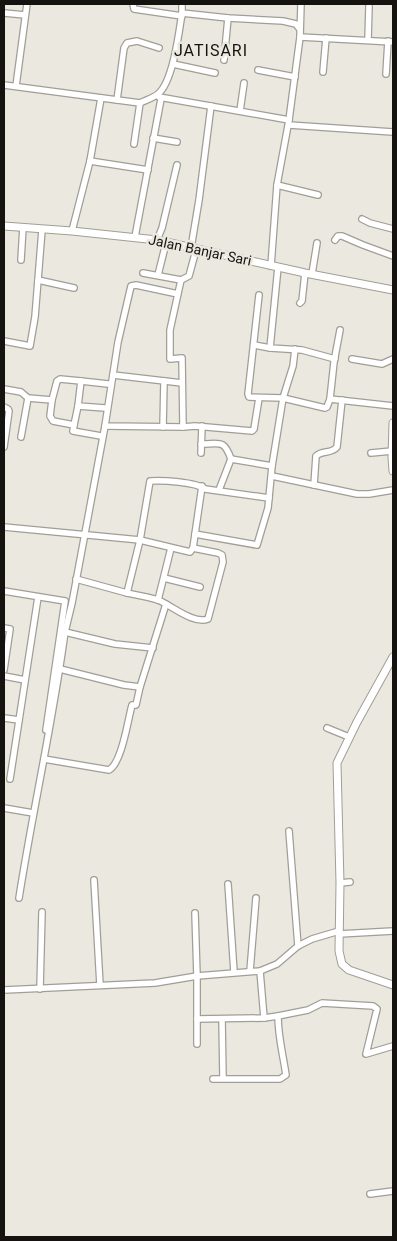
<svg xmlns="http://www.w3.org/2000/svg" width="397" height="1241" viewBox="0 0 397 1241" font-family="Roboto,sans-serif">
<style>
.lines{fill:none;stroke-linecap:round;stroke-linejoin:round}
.minor-casing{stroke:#a19e96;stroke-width:8}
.tertiary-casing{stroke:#a19e96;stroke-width:9}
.minor{stroke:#fff;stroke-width:5.5}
.tertiary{stroke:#fff;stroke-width:7}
.labels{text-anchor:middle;stroke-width:5;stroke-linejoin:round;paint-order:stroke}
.street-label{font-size:14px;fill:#141310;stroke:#ebe8df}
.quarter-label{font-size:16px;letter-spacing:1px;fill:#141310;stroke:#ebe8df}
</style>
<rect width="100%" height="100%" fill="#ebe8df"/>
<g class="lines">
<defs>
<g id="minor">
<path d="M133,4L134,9L182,16"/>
<path d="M182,4V13L228,18L283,21L296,24L299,28"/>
<path d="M4,13L25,15"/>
<path d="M300,37L393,42"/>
<path d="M368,40L369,6"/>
<path d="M224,60L228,18"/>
<path d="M173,64L215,73"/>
<path d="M258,70L295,77"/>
<path d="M323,72L326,38"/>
<path d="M386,74L388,41"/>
<path d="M4,85L140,103C146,100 153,98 158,94C173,82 179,32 182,13"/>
<path d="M16,86L27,4"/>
<path d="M159,97L289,120"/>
<path d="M117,100L124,48L127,43L137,41L159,48"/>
<path d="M240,111L244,83"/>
<path d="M289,125L393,132"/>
<path d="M153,138L177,142"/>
<path d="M134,144L140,103"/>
<path d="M90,161L148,170"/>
<path d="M277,185L318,195"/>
<path d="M362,219L370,223L393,229"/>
<path d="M72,231L90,161L101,98"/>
<path d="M135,237L161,99"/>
<path d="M157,240L162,228L177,165"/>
<path d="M335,240L338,236H342L363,245L393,256"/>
<path d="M191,248L199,200L211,106"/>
<path d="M21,260L23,227"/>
<path d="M271,266L277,185L289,120L300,37L301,4"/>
<path d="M278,267L270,348L302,350L335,359"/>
<path d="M143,273L181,280L189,276L196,250"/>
<path d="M312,274L317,243"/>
<path d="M158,275L166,243"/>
<path d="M38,280L74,288"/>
<path d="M178,294L136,285L131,286L118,342L105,426L183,427L182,358L170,359V330L181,280"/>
<path d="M259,295L248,394L249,397L283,398L293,366L295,349"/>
<path d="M300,303L302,301L305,273"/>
<path d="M4,341L30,346L35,317L42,230"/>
<path d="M254,345L270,348"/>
<path d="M352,359L382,364L393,359"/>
<path d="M113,375L182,383"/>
<path d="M81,381L108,384"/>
<path d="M4,389L21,392L28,398L52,400L50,416L53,421L74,425L78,406"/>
<path d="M330,399L334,362L340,330"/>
<path d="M52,400L57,381L60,379L81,381L78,406L105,408"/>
<path d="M4,407L8,409L9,411L4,447"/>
<path d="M74,425L73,431L101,436"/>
<path d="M105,426L72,603L65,632L115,644L153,648"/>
<path d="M163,427L164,381"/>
<path d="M183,427L195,426L252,431L254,429L259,398"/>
<path d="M21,437L28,398"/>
<path d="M201,444C220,444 224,439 231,459"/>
<path d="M201,453L202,426"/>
<path d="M371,453L392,451"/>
<path d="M272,476L357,494H369L393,490"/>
<path d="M314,485L316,456C322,450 332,454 337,447L342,400"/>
<path d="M219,490L231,459L272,466"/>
<path d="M4,527L140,540L190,552L193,548L202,486"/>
<path d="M195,534L257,545L268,508L272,466L283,398L325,408L327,407L330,399L393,406"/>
<path d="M193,548L218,553L222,555L223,562L208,619C194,625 171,605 158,600C148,597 137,595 127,593L140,540L150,481C162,480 196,482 205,489L269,498"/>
<path d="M164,578L200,587"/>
<path d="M76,579L127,593"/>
<path d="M4,591L65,601L46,730"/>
<path d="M158,600L171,548"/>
<path d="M4,628L10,629L4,670"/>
<path d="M60,669L124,685L140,687L166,604"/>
<path d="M4,676L25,680"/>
<path d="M4,718L19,720"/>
<path d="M327,728L349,737"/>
<path d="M44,759L109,770C122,763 128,719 132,705H136L140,687"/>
<path d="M10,779L38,597"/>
<path d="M4,808L33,813"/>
<path d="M289,831L298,946"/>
<path d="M94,880L100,985"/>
<path d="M340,883L350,882"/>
<path d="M228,884L234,972"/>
<path d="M19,898C33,809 53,721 65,632"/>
<path d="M195,913L197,976V1044"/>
<path d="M339,934L393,931"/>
<path d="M250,971L256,898"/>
<path d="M260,971L264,1018"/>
<path d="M40,989L42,912"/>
<path d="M4,990L155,983L197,976L260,971L277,964L298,946L312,939L339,931"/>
<path d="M197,1019L264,1018L278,1016L308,1010L322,1003L373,1006L377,1009L366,1054L393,1046"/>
<path d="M222,1019L223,1078"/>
<path d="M213,1079H280L286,1075C283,1054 278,1037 278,1016"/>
<path d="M370,1194L393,1191"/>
</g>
<g id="tertiary">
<path d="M4,226L72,231L157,240L305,273L393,290"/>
<path d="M393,423L392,458L393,471"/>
<path d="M393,657L357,722L337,763L340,883L339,951L342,964L349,970L393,985"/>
</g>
</defs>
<!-- minor casing -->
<use href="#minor" class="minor-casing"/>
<!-- tertiary casing -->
<use href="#tertiary" class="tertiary-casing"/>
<!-- minor -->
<use href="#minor" class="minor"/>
<!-- tertiary -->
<use href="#tertiary" class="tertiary"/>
</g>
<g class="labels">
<!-- street labels -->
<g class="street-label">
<text transform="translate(200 250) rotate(12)" y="5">Jalan Banjar Sari</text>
</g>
<!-- quarter labels -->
<g class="quarter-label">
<text x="211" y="56">JATISARI</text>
</g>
</g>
<!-- border -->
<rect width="397" height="1241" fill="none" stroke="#141310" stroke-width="10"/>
</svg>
